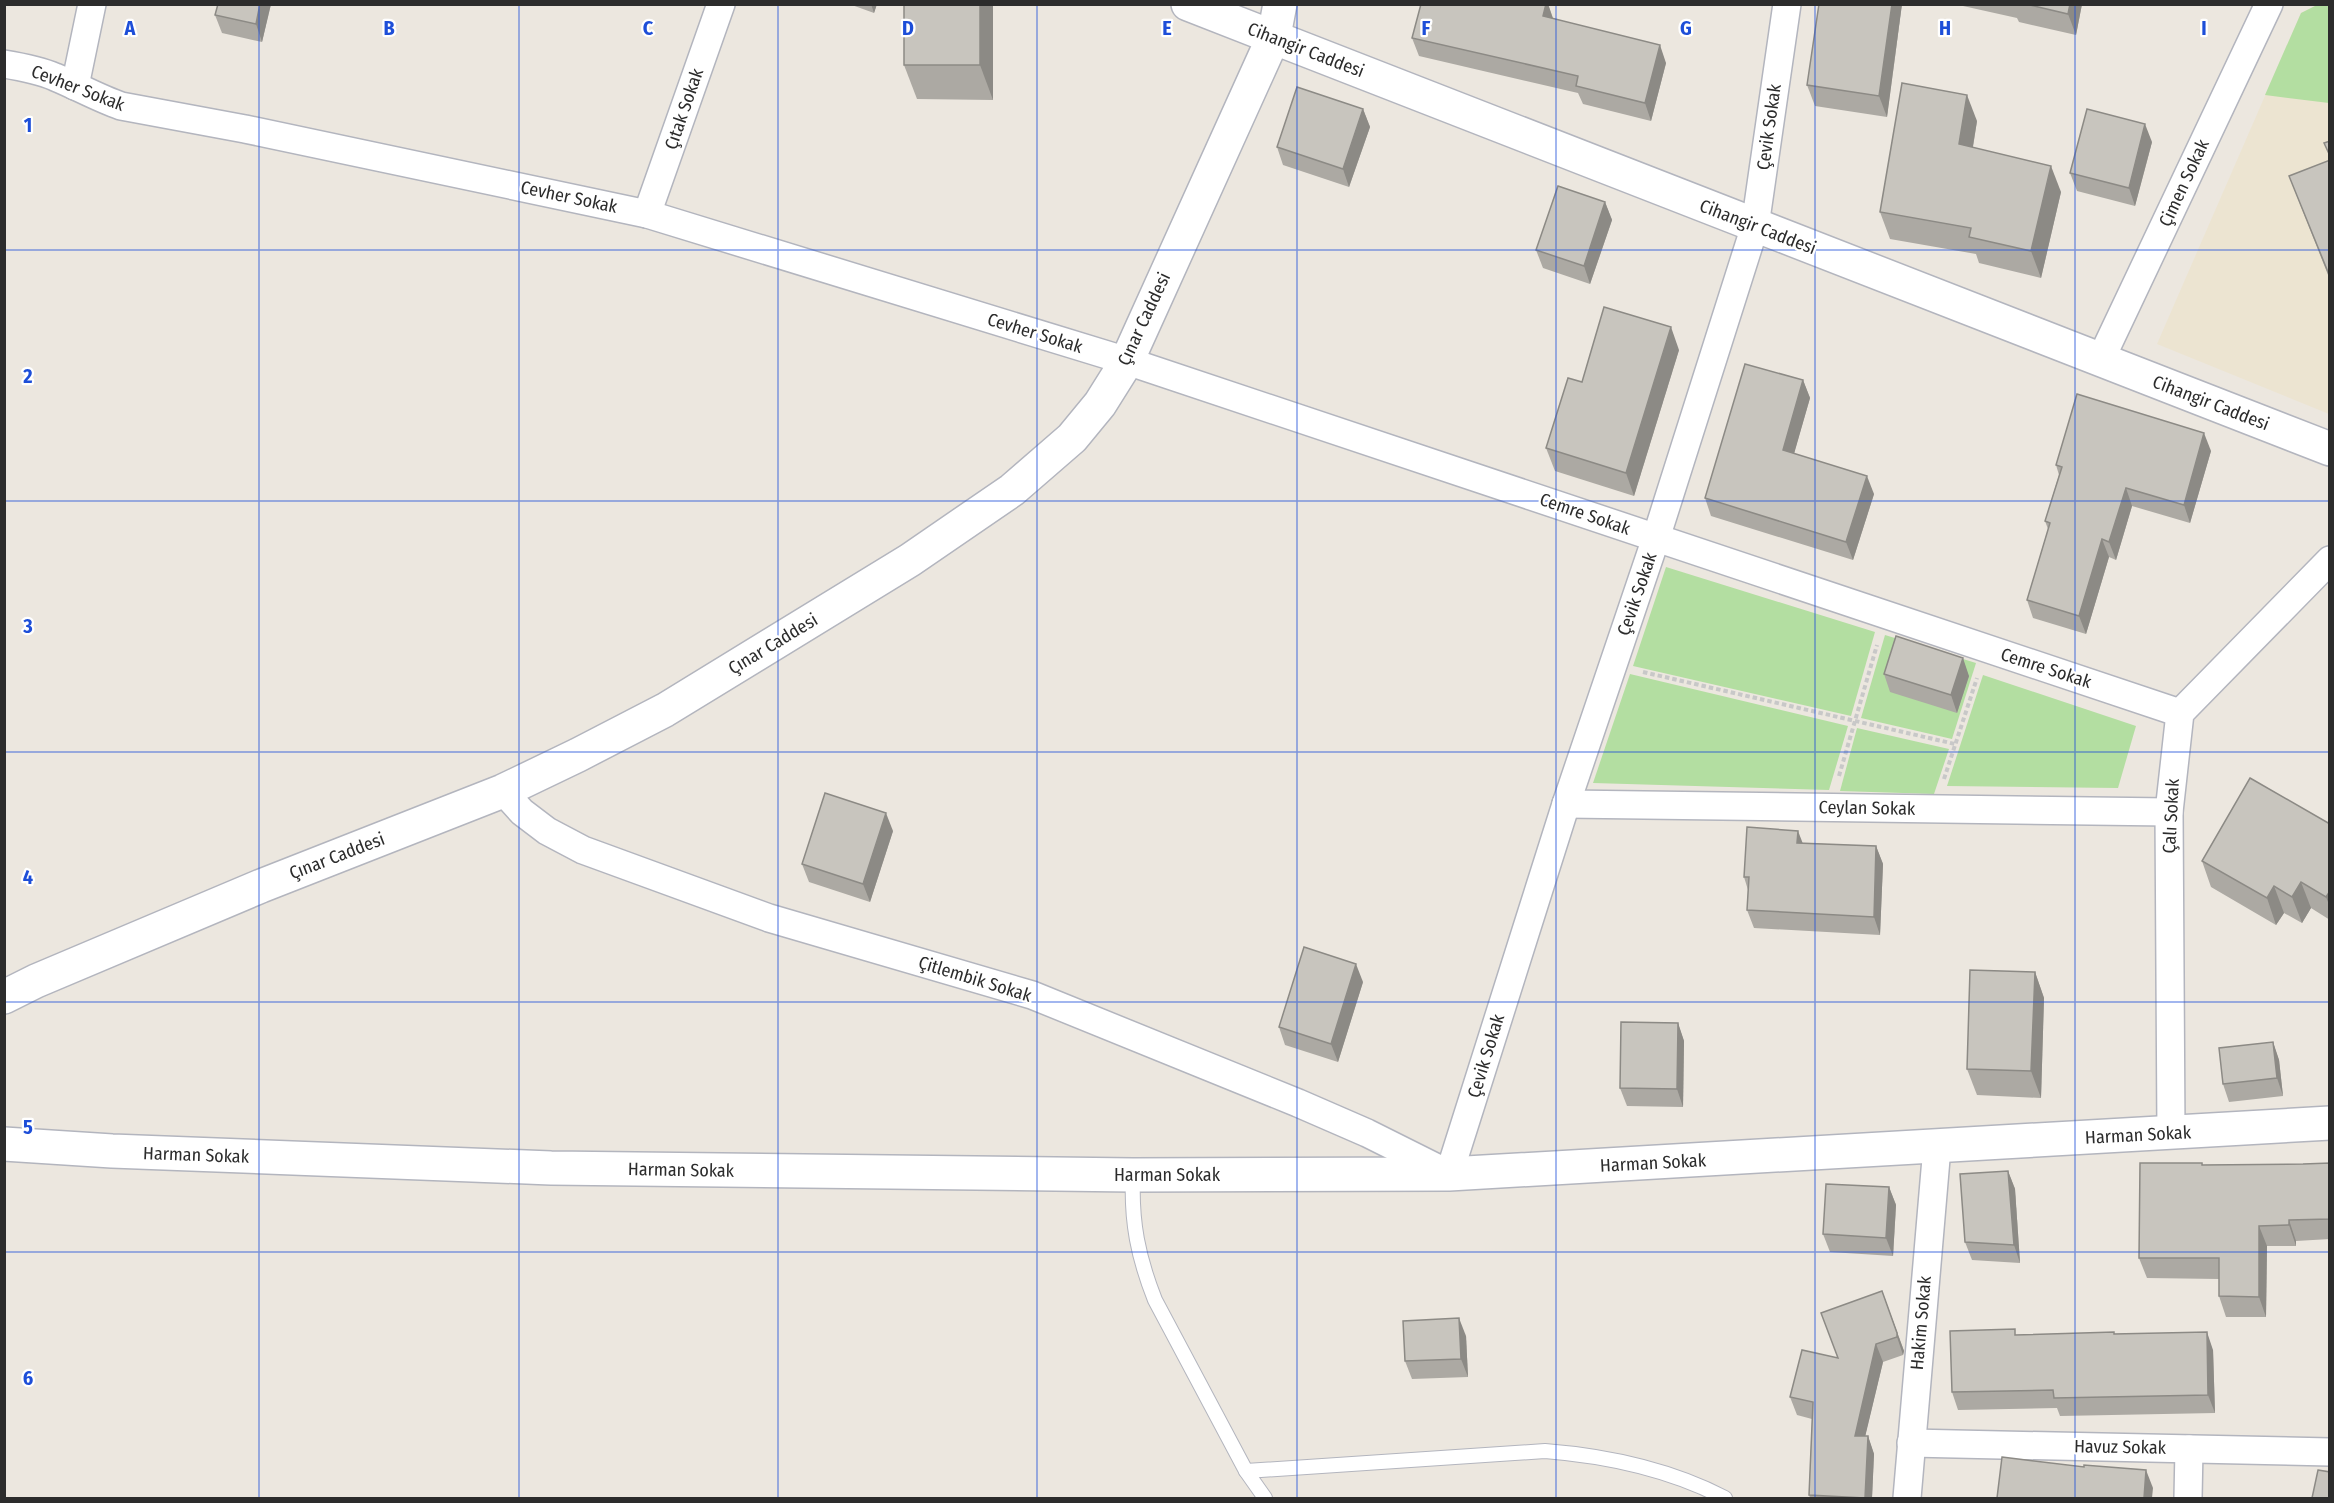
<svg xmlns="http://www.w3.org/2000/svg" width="2334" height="1503" viewBox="0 0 2334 1503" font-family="'Fira Sans Condensed',sans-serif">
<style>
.education{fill:#ece4d1}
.green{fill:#b3dea1}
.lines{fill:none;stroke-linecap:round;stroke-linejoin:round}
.lane-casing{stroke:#b3b5be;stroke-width:16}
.street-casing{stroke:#b3b5be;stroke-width:30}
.secondary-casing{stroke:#b3b5be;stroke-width:36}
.path{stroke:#c8c8c8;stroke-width:4;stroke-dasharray:4.5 3;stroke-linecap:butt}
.lane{stroke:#fff;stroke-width:14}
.street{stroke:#fff;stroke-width:27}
.secondary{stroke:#fff;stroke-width:33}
.wall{fill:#aca9a3}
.shaded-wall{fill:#8c8a85}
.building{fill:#c8c5be;stroke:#8c8a85;stroke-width:1.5}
.grid{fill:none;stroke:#1d4ed8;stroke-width:1.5;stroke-opacity:0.55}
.labels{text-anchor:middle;stroke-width:4.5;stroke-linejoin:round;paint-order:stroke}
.street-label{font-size:18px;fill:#2c2c2c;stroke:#fff}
.grid-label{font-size:20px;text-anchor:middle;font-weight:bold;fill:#1d4ed8;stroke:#fff;stroke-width:4.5;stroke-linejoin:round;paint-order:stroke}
</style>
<rect width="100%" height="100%" fill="#ece7df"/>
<!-- education -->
<path class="education" d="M2317,5H2329V414L2157,344L2301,13Z"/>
<!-- green -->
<g class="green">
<path d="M2317,5H2329V103L2265,95L2301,13Z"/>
<path d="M1666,567L1875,632L1851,716L1633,666Z"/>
<path d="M1885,635L1976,663L1952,739L1861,718Z"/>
<path d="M1630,674L1848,726L1829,790L1593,783Z"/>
<path d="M1983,675L2136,726L2118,788L1947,786Z"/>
<path d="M1857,728L1949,749L1934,794L1840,791Z"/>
</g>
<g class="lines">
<defs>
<g id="lane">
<path d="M1133,1175C1131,1222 1138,1257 1155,1300L1246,1471L1265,1498"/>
<path d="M1246,1471L1545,1451C1608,1456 1669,1469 1725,1498"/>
</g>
<g id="street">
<path d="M4,64C22,67 39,70 55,77C77,86 98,98 121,106L245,129L647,214L1127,361L2180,713"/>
<path d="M75,86L92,4"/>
<path d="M647,214L721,4"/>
<path d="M2100,361L2269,4"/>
<path d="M503,791L522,812L547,831L583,850L769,918L1032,995L1298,1103L1367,1133L1449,1174L1566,804L1656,538L1755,226L1787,4"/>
<path d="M1566,804L2169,812"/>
<path d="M2171,1133L2169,812L2180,713L2330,560"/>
<path d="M1911,1443L2330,1452"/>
<path d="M1907,1498L1937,1147"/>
<path d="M2188,1498L2189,1449"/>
</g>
<g id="secondary">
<path d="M1188,4L2330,449"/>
<path d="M4,997L36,981L261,886L503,791L578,755L665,710L910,560L1012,490L1072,438L1100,404L1127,361L1274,36L1280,4"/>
<path d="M4,1144L112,1151L551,1168L1133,1175L1449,1174L2330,1123"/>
</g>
</defs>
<!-- lane casing -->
<use href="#lane" class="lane-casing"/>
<!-- street casing -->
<use href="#street" class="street-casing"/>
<!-- secondary casing -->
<use href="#secondary" class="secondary-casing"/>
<!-- path -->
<g class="path">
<path d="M1643,672L1955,744"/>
<path d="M1839,776L1877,645"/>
<path d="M1944,779L1977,678"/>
</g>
<!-- lane -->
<use href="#lane" class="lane"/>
<!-- street -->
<use href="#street" class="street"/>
<!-- secondary -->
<use href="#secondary" class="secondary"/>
</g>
<!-- wall -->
<g class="wall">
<path d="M218,4H271L262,42L222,33L215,15Z"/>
<path d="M849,4H877L874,13Z"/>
<path d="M904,4H993V100L917,99L904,65Z"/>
<path d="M1421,4H1548L1553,18L1666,63L1651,121L1583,104L1578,93L1419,56L1412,38Z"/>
<path d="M1819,4H1902L1887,117L1815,106L1807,85Z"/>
<path d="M1954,4H2082L2076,35L2019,22L2017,18Z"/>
<path d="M1363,109L1370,127L1349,187L1283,165L1277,147Z"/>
<path d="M1977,121L1973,147L2061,192L2041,278L1979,263L1976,254L1890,239L1880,212Z"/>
<path d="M2152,142L2135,206L2077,191L2070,173Z"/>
<path d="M2330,160V280L2289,176Z"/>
<path d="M1605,202L1612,220L1590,284L1543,268L1536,250Z"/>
<path d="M1679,350L1634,496L1555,471L1546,448L1582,382Z"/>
<path d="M1803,380L1810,398L1794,453L1874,494L1853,560L1711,516L1705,498Z"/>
<path d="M2211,451L2190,523L2132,506L2116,560L2109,557L2086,634L2033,618L2027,600L2048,529L2045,521L2059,475L2056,465Z"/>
<path d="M1884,674L1969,676L1957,713L1890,692Z"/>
<path d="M2330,824V920L2311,908L2302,923L2284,913L2276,925L2211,887L2202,861Z"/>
<path d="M893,831L870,902L809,882L802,864Z"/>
<path d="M1803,843L1876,846L1883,864L1880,935L1754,928L1747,910L1748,890L1744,877Z"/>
<path d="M2035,972L2044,998L2041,1098L1977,1095L1967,1069Z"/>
<path d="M1363,982L1338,1062L1285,1045L1279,1027Z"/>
<path d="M1678,1023L1684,1041L1683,1107L1627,1106L1620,1088Z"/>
<path d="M2273,1042L2279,1060L2283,1096L2229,1102L2223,1084Z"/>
<path d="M2202,1163L2203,1165L2303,1164L2330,1163V1239L2296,1241V1246H2267L2266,1317H2226L2219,1296V1279L2147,1278L2139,1258Z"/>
<path d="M2008,1171L2015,1189L2020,1263L1972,1260L1965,1242Z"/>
<path d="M1889,1187L1896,1205L1893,1256L1830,1252L1823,1234Z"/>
<path d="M1882,1291L1904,1351L1903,1355L1883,1362L1865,1436H1868L1874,1454L1872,1498H1810L1809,1495L1812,1419L1797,1415L1790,1397L1838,1358Z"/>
<path d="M2115,1334L2213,1350L2215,1413L2060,1416L2057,1408L1958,1410L1952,1392L2016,1335Z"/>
<path d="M1466,1336L1468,1377L1412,1379L1405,1361Z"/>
</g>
<!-- shaded-wall -->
<g class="shaded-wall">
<path d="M260,4H271L262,42L256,24Z"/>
<path d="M871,4H877L874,13Z"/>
<path d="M980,4H993V100L980,65Z"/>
<path d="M1546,4H1548L1553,19L1543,16Z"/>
<path d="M1892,4H1902L1887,117L1879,96Z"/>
<path d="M2070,4H2082L2076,35L2068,14Z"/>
<path d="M1660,45L1666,63L1651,121L1645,103Z"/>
<path d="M1967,95L1977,121L1969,170L1959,144Z"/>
<path d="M1363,109L1370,127L1349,187L1343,169Z"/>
<path d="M2145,124L2152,142L2135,206L2129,188Z"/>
<path d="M2051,166L2061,192L2041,278L2031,251Z"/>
<path d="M1605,202L1612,220L1590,284L1584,266Z"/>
<path d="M1671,327L1679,350L1634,496L1626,473Z"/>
<path d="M1803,380L1810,398L1790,468L1783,450Z"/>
<path d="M2204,433L2211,451L2190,523L2184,505Z"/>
<path d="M1867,476L1874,494L1853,560L1846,542Z"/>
<path d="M2126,488L2132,506L2116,560L2109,542Z"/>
<path d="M2102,539L2109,557L2086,634L2079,616Z"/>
<path d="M1963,658L1969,676L1957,713L1951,695Z"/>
<path d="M886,813L893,831L870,902L863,884Z"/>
<path d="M1798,831L1805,849L1797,843Z"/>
<path d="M1876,846L1883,864L1880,935L1874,917Z"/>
<path d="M2301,882L2311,908L2302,923L2292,897Z"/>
<path d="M2274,886L2284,913L2276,925L2267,898Z"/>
<path d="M2330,891V907L2326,897Z"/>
<path d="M1356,964L1363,982L1338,1062L1331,1044Z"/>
<path d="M2035,972L2044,998L2041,1098L2031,1071Z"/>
<path d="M1678,1023L1684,1041L1683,1107L1677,1089Z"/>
<path d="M2273,1042L2279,1060L2283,1096L2277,1078Z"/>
<path d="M2008,1171L2015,1189L2020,1263L2014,1245Z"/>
<path d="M1889,1187L1896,1205L1893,1256L1886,1238Z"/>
<path d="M2289,1220L2296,1241V1246L2289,1225Z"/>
<path d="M2259,1226L2267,1246L2266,1317L2259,1297Z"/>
<path d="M1882,1291L1904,1351L1903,1355L1897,1337Z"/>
<path d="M1459,1318L1466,1336L1468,1377L1461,1359Z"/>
<path d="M2207,1332L2213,1350L2215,1413L2208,1395Z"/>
<path d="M1876,1344L1883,1362L1861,1454L1855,1436Z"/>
<path d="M1868,1436L1874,1454L1872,1498H1865Z"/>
<path d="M2146,1470L2153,1488L2152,1498H2144Z"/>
</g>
<!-- building -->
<g class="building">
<path d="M218,4H260L256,24L215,15Z"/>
<rect x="904" y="4" width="76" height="61"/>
<path d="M1421,4H1546L1543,16L1660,45L1645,103L1576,86L1578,76L1412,38Z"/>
<path d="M1819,4H1892L1879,96L1807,85Z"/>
<path d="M2026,4H2070L2068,14Z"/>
<path d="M1902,83L1967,95L1959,144L2051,166L2031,251L1969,237L1971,228L1880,212Z"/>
<path d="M1297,87L1363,109L1343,169L1277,147Z"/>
<path d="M2087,109L2145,124L2129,188L2070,173Z"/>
<path d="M2330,141V156L2324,143Z"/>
<path d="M2330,160V277L2289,176Z"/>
<path d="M1558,186L1605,202L1584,266L1536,250Z"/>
<path d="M1604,307L1671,327L1626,473L1546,448L1568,378L1582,382Z"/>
<path d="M1745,364L1803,380L1783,450L1867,476L1846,542L1705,498Z"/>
<path d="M2077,394L2204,433L2184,505L2126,488L2109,542L2102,539L2079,616L2027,600L2050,523L2045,521L2062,467L2056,465Z"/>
<path d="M1896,636L1963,658L1951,695L1884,674Z"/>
<path d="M2250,778L2330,824V891L2326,897L2301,882L2292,897L2274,886L2267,898L2202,861Z"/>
<path d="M825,793L886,813L863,884L802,864Z"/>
<path d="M1747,827L1798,831L1797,843L1876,846L1874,917L1747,910L1749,877H1744Z"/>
<path d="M1304,947L1356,964L1331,1044L1279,1027Z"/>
<path d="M1970,970L2035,972L2031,1071L1967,1069Z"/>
<path d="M1621,1022L1678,1023L1677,1089L1620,1088Z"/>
<path d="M2273,1042L2277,1078L2223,1084L2219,1048Z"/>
<path d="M2140,1163H2202V1165L2303,1164L2330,1163V1219L2289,1220V1225L2259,1226V1297L2219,1296V1258H2139Z"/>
<path d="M2008,1171L2014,1245L1965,1242L1960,1174Z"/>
<path d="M1826,1184L1889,1187L1886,1238L1823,1234Z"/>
<path d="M1882,1291L1897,1333V1337L1876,1344L1855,1436H1868L1865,1498L1809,1495L1813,1402L1790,1397L1802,1350L1838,1358L1821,1313Z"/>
<path d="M1459,1318L1461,1359L1405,1361L1403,1321Z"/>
<path d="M2015,1329V1335L2114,1332V1334L2207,1332L2208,1395L2054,1398L2053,1390L1952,1392L1950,1331Z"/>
<path d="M2002,1457L2084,1467V1465L2146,1470L2144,1498H1997Z"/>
<path d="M2318,1470L2330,1472V1498H2312Z"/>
</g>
<!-- grid -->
<path class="grid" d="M259,4V1498M519,4V1498M778,4V1498M1037,4V1498M1297,4V1498M1556,4V1498M1815,4V1498M2075,4V1498M4,250H2330M4,501H2330M4,752H2330M4,1002H2330M4,1252H2330"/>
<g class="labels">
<!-- street labels -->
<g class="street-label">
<text transform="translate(1306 50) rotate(21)" y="6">Cihangir Caddesi</text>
<text transform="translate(78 88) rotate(21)" y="6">Cevher Sokak</text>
<text transform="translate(684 109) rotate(-71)" y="6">Çıtak Sokak</text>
<text transform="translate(1769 127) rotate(-82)" y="6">Çevik Sokak</text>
<text transform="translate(2184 183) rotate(-65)" y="6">Çimen Sokak</text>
<text transform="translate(569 197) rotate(12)" y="6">Cevher Sokak</text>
<text transform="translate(1758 227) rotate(21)" y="6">Cihangir Caddesi</text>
<text transform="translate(1144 319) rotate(-65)" y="6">Çınar Caddesi</text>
<text transform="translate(1035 333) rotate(17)" y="6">Cevher Sokak</text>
<text transform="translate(2211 403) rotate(21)" y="6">Cihangir Caddesi</text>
<text transform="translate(1585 514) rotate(19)" y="6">Cemre Sokak</text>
<text transform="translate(1637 594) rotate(-71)" y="6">Çevik Sokak</text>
<text transform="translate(773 644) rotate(-31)" y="6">Çınar Caddesi</text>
<text transform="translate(2046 668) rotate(18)" y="6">Cemre Sokak</text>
<text transform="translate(1867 808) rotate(1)" y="6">Ceylan Sokak</text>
<text transform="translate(2171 816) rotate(-87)" y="6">Çalı Sokak</text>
<text transform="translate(337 856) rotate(-21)" y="6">Çınar Caddesi</text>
<text transform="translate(975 979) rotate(17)" y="6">Çitlembik Sokak</text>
<text transform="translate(1486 1056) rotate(-73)" y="6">Çevik Sokak</text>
<text transform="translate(2138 1135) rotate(-3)" y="6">Harman Sokak</text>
<text transform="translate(196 1155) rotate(2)" y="6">Harman Sokak</text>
<text transform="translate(1653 1163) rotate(-3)" y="6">Harman Sokak</text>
<text transform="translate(681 1170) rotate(1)" y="6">Harman Sokak</text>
<text x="1167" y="1181">Harman Sokak</text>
<text transform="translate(1921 1323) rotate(-85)" y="6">Hakim Sokak</text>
<text transform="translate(2120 1447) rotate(1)" y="6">Havuz Sokak</text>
</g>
</g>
<g class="grid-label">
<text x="130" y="35">A</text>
<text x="389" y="35">B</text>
<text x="648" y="35">C</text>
<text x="908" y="35">D</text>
<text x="1167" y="35">E</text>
<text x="1426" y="35">F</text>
<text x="1686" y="35">G</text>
<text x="1945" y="35">H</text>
<text x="2204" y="35">I</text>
<text x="28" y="132">1</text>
<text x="28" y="383">2</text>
<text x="28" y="633">3</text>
<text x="28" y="884">4</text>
<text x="28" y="1134">5</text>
<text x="28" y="1385">6</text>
</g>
<!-- border -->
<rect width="2334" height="1503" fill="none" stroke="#2c2c2c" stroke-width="12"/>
</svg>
